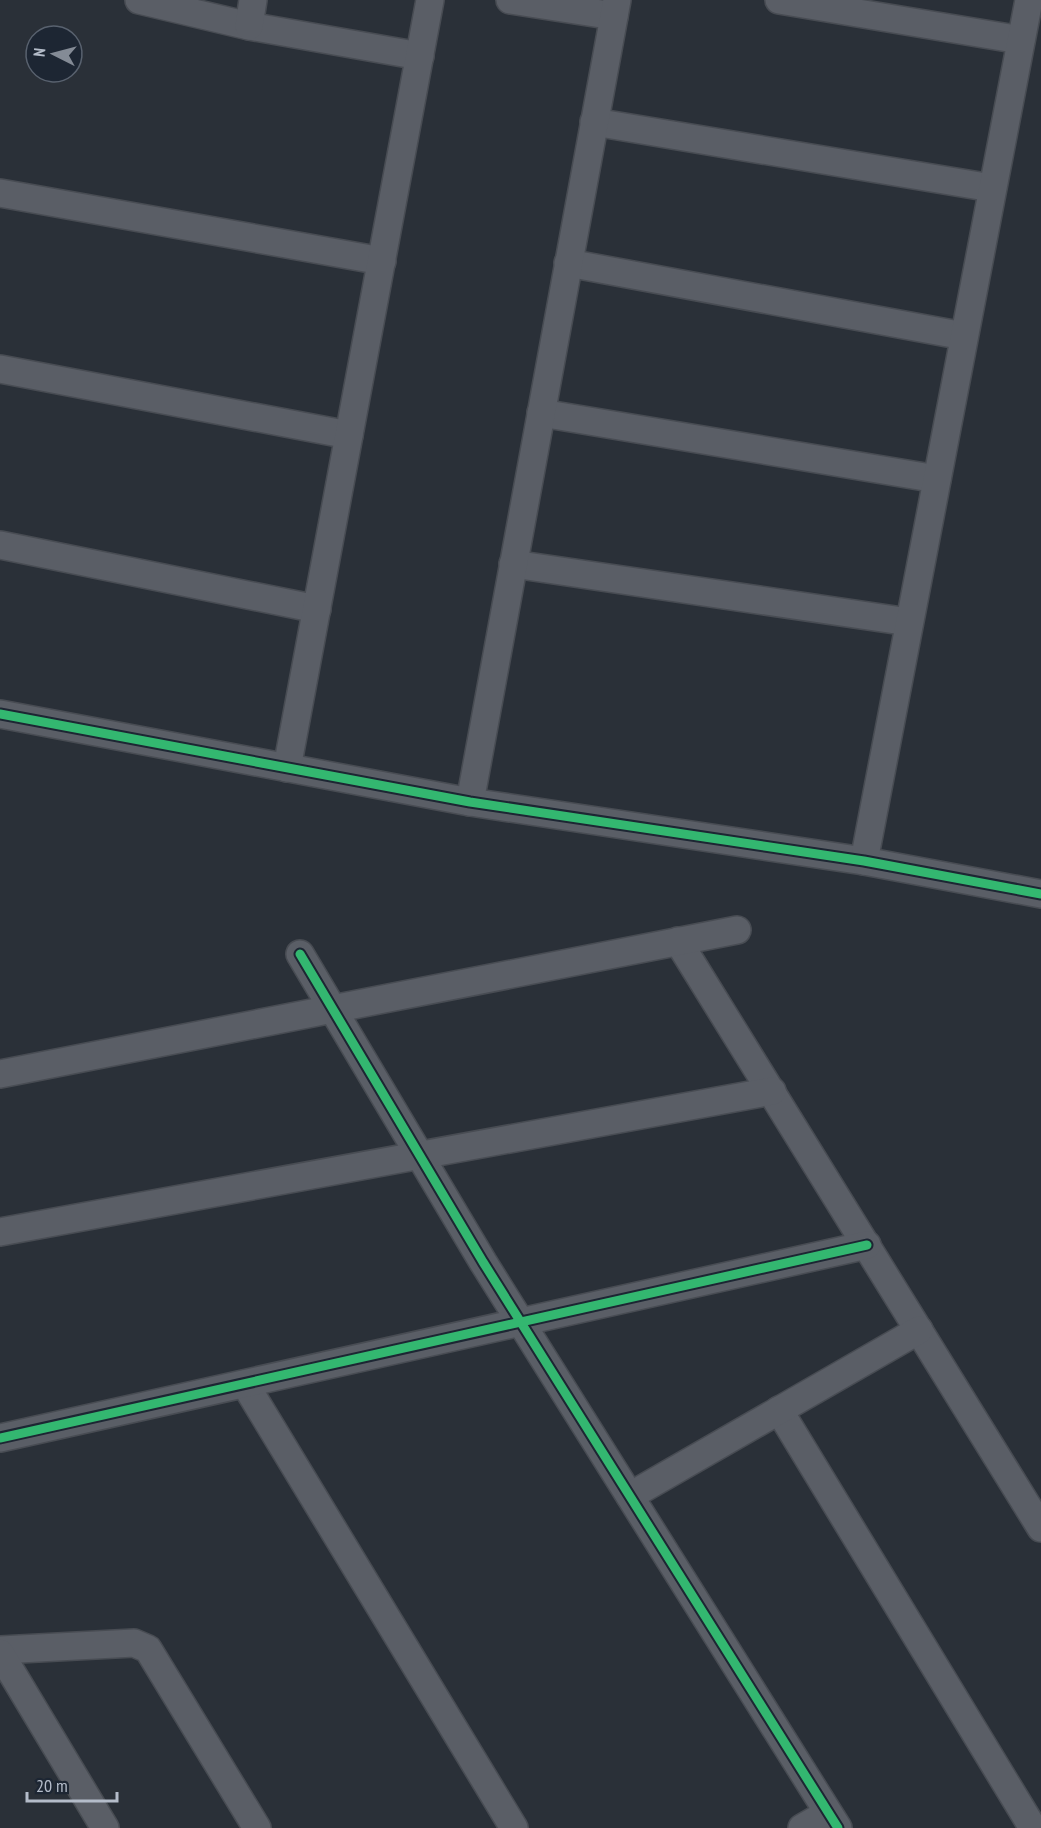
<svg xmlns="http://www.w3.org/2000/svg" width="1041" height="1828" viewBox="0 0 1041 1828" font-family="'PT Sans Narrow',sans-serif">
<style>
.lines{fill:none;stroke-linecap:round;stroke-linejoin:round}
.minor-casing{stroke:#484c53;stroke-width:30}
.minor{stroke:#5a5e66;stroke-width:27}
.cycleway-casing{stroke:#1d2633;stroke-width:13}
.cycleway{stroke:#33b770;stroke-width:9}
</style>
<rect width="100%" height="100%" fill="#2a3038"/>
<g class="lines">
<defs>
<g id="minor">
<path d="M139,0L249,26L420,56"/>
<path d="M510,0L614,16"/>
<path d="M779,0L1021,40"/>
<path d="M249,26L253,0"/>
<path d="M594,122L992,188"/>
<path d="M0,193L382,261"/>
<path d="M568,263L964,336"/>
<path d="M0,369L349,435"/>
<path d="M541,413L937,479"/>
<path d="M0,545L317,609"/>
<path d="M513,564L909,622"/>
<path d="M0,714L470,802L864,861L1041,894"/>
<path d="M287,768L430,0"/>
<path d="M470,802L617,0"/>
<path d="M864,861L1029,0"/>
<path d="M678,941L1041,1528"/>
<path d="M300,954L483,1262L838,1828"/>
<path d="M0,1074L737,930"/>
<path d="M0,1232L772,1091"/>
<path d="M245,1384L514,1828"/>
<path d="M779,1410L1033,1828"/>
<path d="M0,1438L867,1245"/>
<path d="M630,1496L919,1330"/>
<path d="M0,1650L134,1643L148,1649L257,1828"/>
<path d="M0,1653L105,1828"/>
<path d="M802,1828L828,1813"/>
</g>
</defs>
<!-- minor casing -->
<use href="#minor" class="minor-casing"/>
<!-- minor -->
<use href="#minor" class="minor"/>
<defs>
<g id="cycleway">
<path d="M0,714L470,802L864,861L1041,894"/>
<path d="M300,954L483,1262L838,1828"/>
<path d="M0,1438L867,1245"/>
</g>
</defs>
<!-- cycleway casing -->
<use href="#cycleway" class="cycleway-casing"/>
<!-- cycleway -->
<use href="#cycleway" class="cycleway"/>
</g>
<!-- north arrow -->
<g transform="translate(54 54) rotate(276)"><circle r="28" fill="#1d2633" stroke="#59626f" stroke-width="1.5"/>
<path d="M0-4.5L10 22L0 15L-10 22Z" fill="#848b96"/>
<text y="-9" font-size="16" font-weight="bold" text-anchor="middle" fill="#b4bcc9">N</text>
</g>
<!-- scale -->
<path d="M27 1792v9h90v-9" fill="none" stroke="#b4bcc9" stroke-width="3"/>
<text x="36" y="1792" font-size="18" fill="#b4bcc9" stroke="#1d2633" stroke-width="4.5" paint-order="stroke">20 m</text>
</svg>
